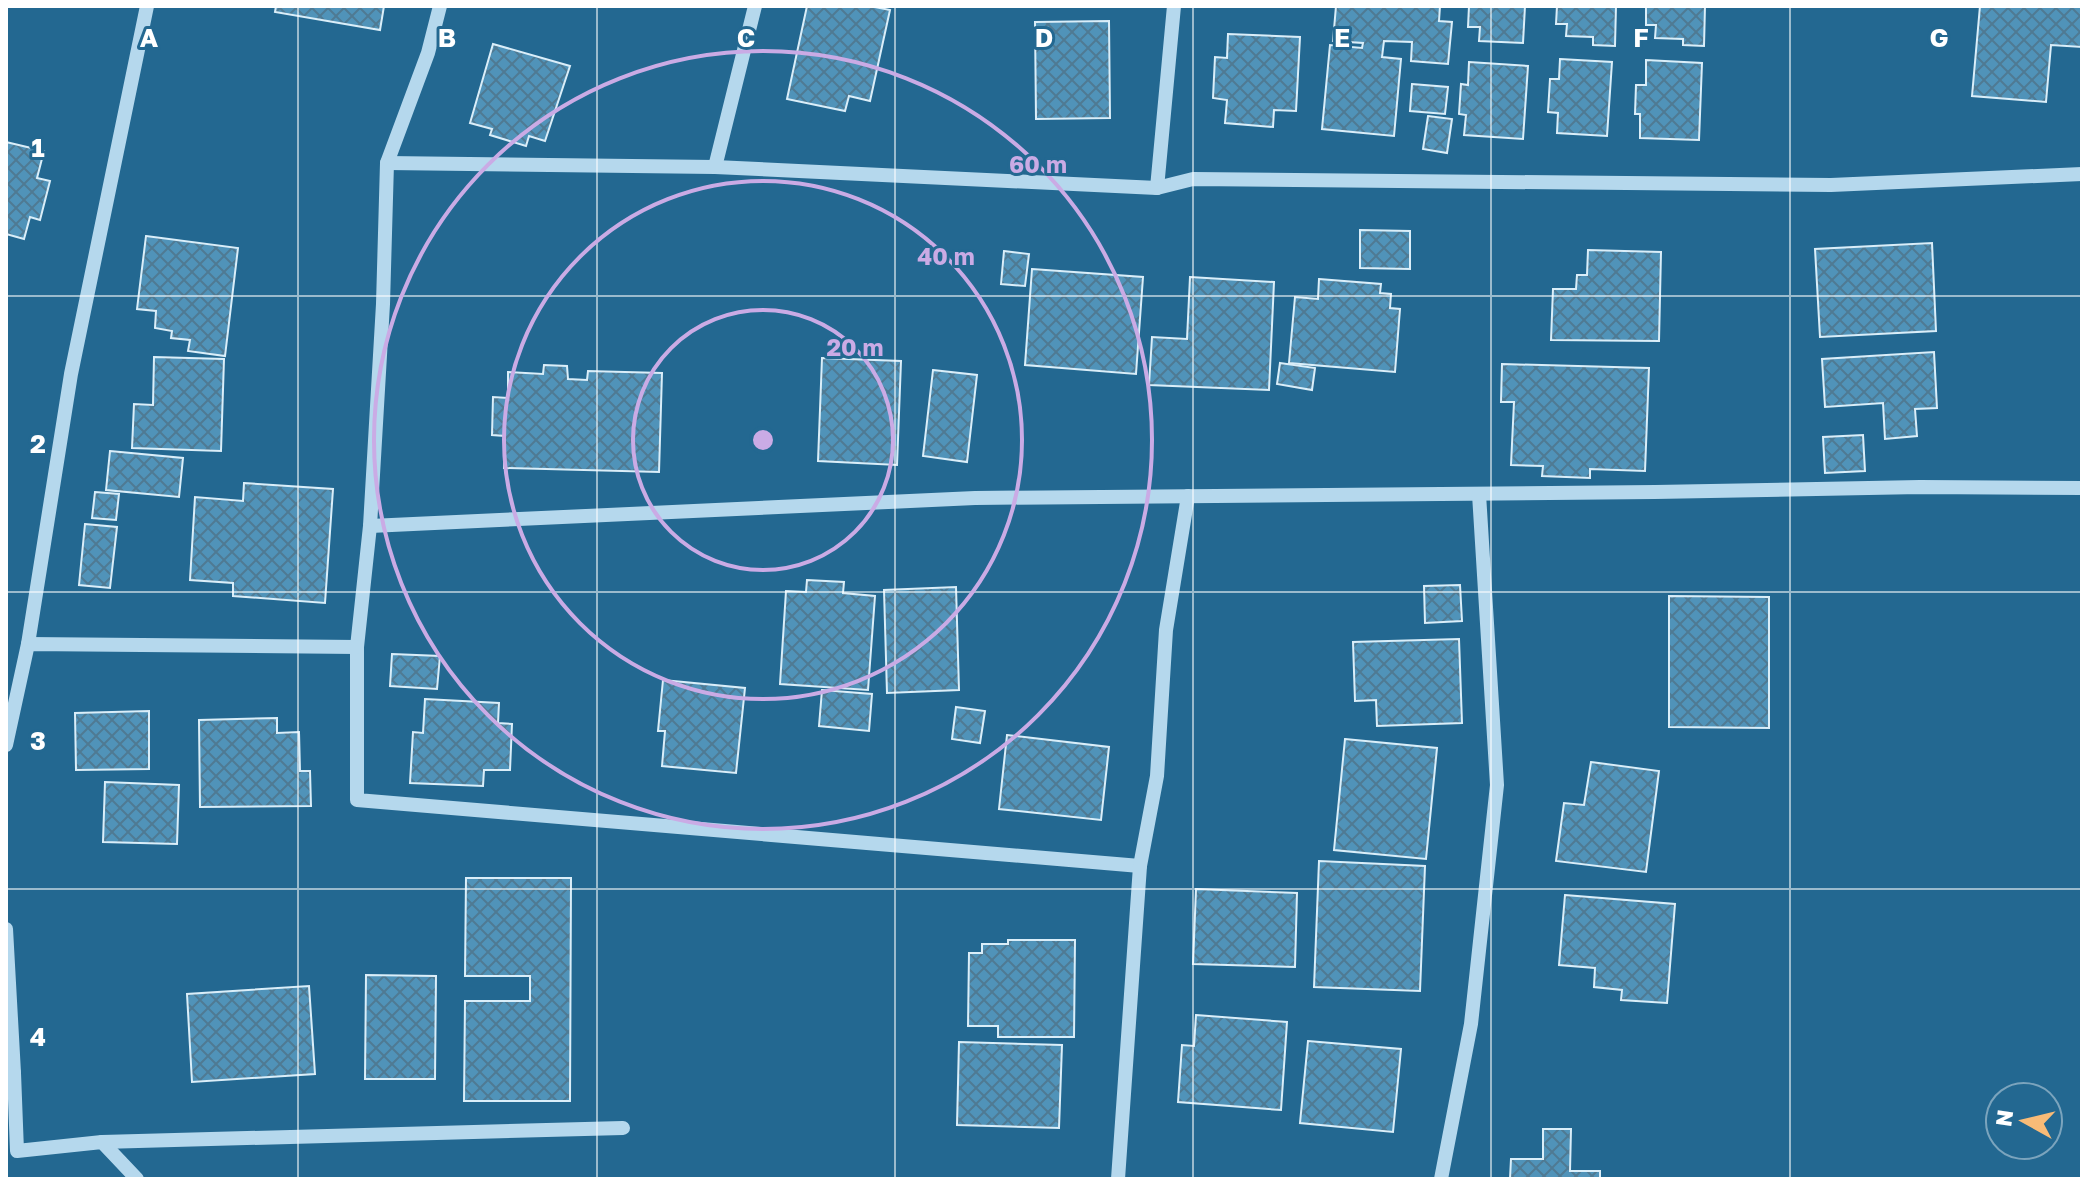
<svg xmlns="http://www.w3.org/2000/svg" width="2088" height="1185" viewBox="0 0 2088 1185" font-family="'Golos Text',sans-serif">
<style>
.building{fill:url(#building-cross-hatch);stroke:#daeef9;stroke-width:2}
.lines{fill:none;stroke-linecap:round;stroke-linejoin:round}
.minor{stroke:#b5d8ed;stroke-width:14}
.grid{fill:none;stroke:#fff;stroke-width:2;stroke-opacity:0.55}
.ring{fill:none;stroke:#caabe5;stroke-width:4}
.grid-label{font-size:26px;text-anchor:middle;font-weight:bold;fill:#fff;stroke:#236891;stroke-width:6;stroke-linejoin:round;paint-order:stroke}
.centre{fill:#caabe5;stroke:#236891;stroke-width:4}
.ring-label{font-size:24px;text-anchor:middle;font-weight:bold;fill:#caabe5;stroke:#236891;stroke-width:6;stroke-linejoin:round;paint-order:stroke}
</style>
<defs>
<pattern id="building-cross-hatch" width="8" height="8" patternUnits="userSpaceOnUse" patternTransform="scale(2)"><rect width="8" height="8" fill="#5093b9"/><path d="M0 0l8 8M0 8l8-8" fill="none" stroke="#4f7a93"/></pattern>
</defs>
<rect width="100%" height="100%" fill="#236891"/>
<!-- building -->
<g class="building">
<path d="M276,6H384L380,30L275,12Z"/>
<path d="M807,6H870L890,10L870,101L849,96L845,111L787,99Z"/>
<path d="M1336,6H1440L1439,21L1452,22L1448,64L1411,61L1412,42L1384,41L1382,57L1401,59L1394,136L1322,129L1330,45L1362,48L1363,43L1333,41Z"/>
<path d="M1469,6H1525L1523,43L1479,41L1480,27H1468Z"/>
<path d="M1557,6H1616L1615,46L1593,45V37L1566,36L1567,24H1556Z"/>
<path d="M1646,6H1705L1704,46L1683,45V39L1655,38L1656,25H1646Z"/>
<path d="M1980,6H2082V47L2051,45L2046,102L1972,96Z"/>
<path d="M1109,21L1110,118L1036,119L1035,22Z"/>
<path d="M1228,34L1300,37L1296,111L1274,110L1273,127L1225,123L1227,100L1213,98L1215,57L1227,58Z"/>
<path d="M493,44L570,66L545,141L529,136L526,146L490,135L492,129L470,123Z"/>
<path d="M1560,59L1612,62L1607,136L1557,133L1558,113L1548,112L1550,79H1559Z"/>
<path d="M1646,60L1702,63L1699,140L1640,138V114H1635L1636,85H1646Z"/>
<path d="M1469,62L1528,66L1523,139L1464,135L1466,115L1459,114L1461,84L1468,85Z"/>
<path d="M1412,84L1448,87L1445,114L1410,111Z"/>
<path d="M1428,116L1452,119L1447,153L1423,149Z"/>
<path d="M6,142L44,151L37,178L50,181L40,220L30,217L24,239L6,234Z"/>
<path d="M1360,230L1410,231V269L1360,268Z"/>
<path d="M146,236L238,248L225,356L188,351L190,340L171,338L172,331L155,328L156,311L137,309Z"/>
<path d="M1932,243L1936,331L1820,337L1815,249Z"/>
<path d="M1588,250L1661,252L1659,341L1551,340L1553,289H1576L1577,275H1587Z"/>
<path d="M1004,251L1029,254L1025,286L1001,284Z"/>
<path d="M1032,269L1143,277L1136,374L1025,365Z"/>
<path d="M1190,277L1274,282L1269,390L1149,385L1152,337L1187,339Z"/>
<path d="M1319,279L1381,284L1380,293L1391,294L1390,308L1400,309L1395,372L1289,363L1295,297L1318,299Z"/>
<path d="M1934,352L1937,408L1915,409L1917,436L1885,439L1883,403L1825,407L1822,359Z"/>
<path d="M154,357L224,359L221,451L132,448L134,404L153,405Z"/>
<path d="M822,358L901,361L897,465L818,461Z"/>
<path d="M1280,363L1315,368L1312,390L1277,384Z"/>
<path d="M1502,364L1649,368L1645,471L1590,469V478L1542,476L1543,466L1511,465L1514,402H1501Z"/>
<path d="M544,365L567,366L568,379L587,380L588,371L662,373L659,472L504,468L505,436L492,435L493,397L508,398V372L543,374Z"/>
<path d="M933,370L977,375L967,462L923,456Z"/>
<path d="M1863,435L1865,471L1825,473L1823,437Z"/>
<path d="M110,451L183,458L179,497L106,490Z"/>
<path d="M244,483L333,489L325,603L233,596V583L190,580L195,497L243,501Z"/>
<path d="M95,492L119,494L116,520L92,518Z"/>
<path d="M85,524L117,527L110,588L79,585Z"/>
<path d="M807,580L844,582L843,593L875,596L868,690L780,684L786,591L806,592Z"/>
<path d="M1460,585L1462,621L1425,623L1424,586Z"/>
<path d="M956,587L959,690L887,693L884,590Z"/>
<path d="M1669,596L1769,597V728L1669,727Z"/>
<path d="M1459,639L1462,723L1377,726L1376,700L1355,701L1353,642Z"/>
<path d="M392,654L440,656L437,689L390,686Z"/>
<path d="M663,680L745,688L736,773L662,766L665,731H658Z"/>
<path d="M822,690L872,694L869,731L819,726Z"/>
<path d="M425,699L499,703L498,723L512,724L510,770H484L483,786L410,783L413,732L423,733Z"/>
<path d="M956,707L985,711L980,743L952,739Z"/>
<path d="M149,711V769L76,770L75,713Z"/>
<path d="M277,718V733L299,732L300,771H310L311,806L200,807L199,720Z"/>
<path d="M1007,735L1109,747L1101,820L999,809Z"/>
<path d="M1345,739L1437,748L1426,859L1334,850Z"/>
<path d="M1591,762L1659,771L1646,872L1556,861L1564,803L1584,805Z"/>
<path d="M105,782L179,785L177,844L103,842Z"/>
<path d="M1319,861L1425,866L1420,991L1314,987Z"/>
<path d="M466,878H571L570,1101H464L465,1001H530V976H465Z"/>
<path d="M1196,889L1297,893L1295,967L1193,964Z"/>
<path d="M1565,895L1675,904L1667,1003L1621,1000L1622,990L1594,987L1595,968L1559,965Z"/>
<path d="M1008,940H1075L1074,1037H998V1026H968L969,953H982V944H1008Z"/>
<path d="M366,975L436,976L435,1079H365Z"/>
<path d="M309,986L315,1074L192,1082L187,994Z"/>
<path d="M1196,1015L1287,1022L1281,1110L1178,1102L1182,1045L1194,1046Z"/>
<path d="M1308,1041L1401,1049L1393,1132L1300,1123Z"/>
<path d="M959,1042L1062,1045L1059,1128L957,1125Z"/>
<path d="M1543,1129H1571L1570,1171H1600V1179H1510L1511,1159H1543Z"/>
</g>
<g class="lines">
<!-- minor -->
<g class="minor">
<path d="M440,6L428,53L387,163L383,304L370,526L357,647V800L1140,866"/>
<path d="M387,163L715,167L1157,188L1193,179L1831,185L2082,174"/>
<path d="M715,167L755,6"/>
<path d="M1157,188L1174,6"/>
<path d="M370,526L975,498L1655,492L1920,487L2082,488"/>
<path d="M28,644L71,374L147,6"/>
<path d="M6,745L28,644L357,647"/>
<path d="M6,929L14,1073L7,1072"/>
<path d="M14,1073L17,1151L102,1142L137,1179"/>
<path d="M102,1142L623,1128"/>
<path d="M1118,1179L1140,866L1157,776L1166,630L1188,496"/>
<path d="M1441,1179L1471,1024L1497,785L1479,494"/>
</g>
</g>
<!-- grid -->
<path class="grid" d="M298,6V1179M597,6V1179M895,6V1179M1193,6V1179M1491,6V1179M1790,6V1179M6,296H2082M6,592H2082M6,889H2082"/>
<!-- distance rings -->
<g class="ring">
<circle cx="763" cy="440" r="130"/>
<circle cx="763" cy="440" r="259"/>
<circle cx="763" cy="440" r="389"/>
</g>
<g class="grid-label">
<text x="149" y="47">A</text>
<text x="447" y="47">B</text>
<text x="746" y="47">C</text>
<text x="1044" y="47">D</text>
<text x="1342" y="47">E</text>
<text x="1641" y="47">F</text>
<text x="1939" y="47">G</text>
<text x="38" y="157">1</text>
<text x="38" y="453">2</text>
<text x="38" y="750">3</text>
<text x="38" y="1046">4</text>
</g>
<circle cx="763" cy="440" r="12" class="centre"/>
<g class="ring-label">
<text x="1038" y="173">60 m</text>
<text x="946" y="265">40 m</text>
<text x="855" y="356">20 m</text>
</g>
<!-- border -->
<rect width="2088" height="1185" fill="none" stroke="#ffffff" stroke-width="16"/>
<!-- north arrow -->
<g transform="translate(2024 1121) rotate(278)"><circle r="38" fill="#236891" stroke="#7ba4bd" stroke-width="2"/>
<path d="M0-6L14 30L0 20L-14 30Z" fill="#f8bb77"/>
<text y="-12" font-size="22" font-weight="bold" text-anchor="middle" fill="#ffffff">N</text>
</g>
</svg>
